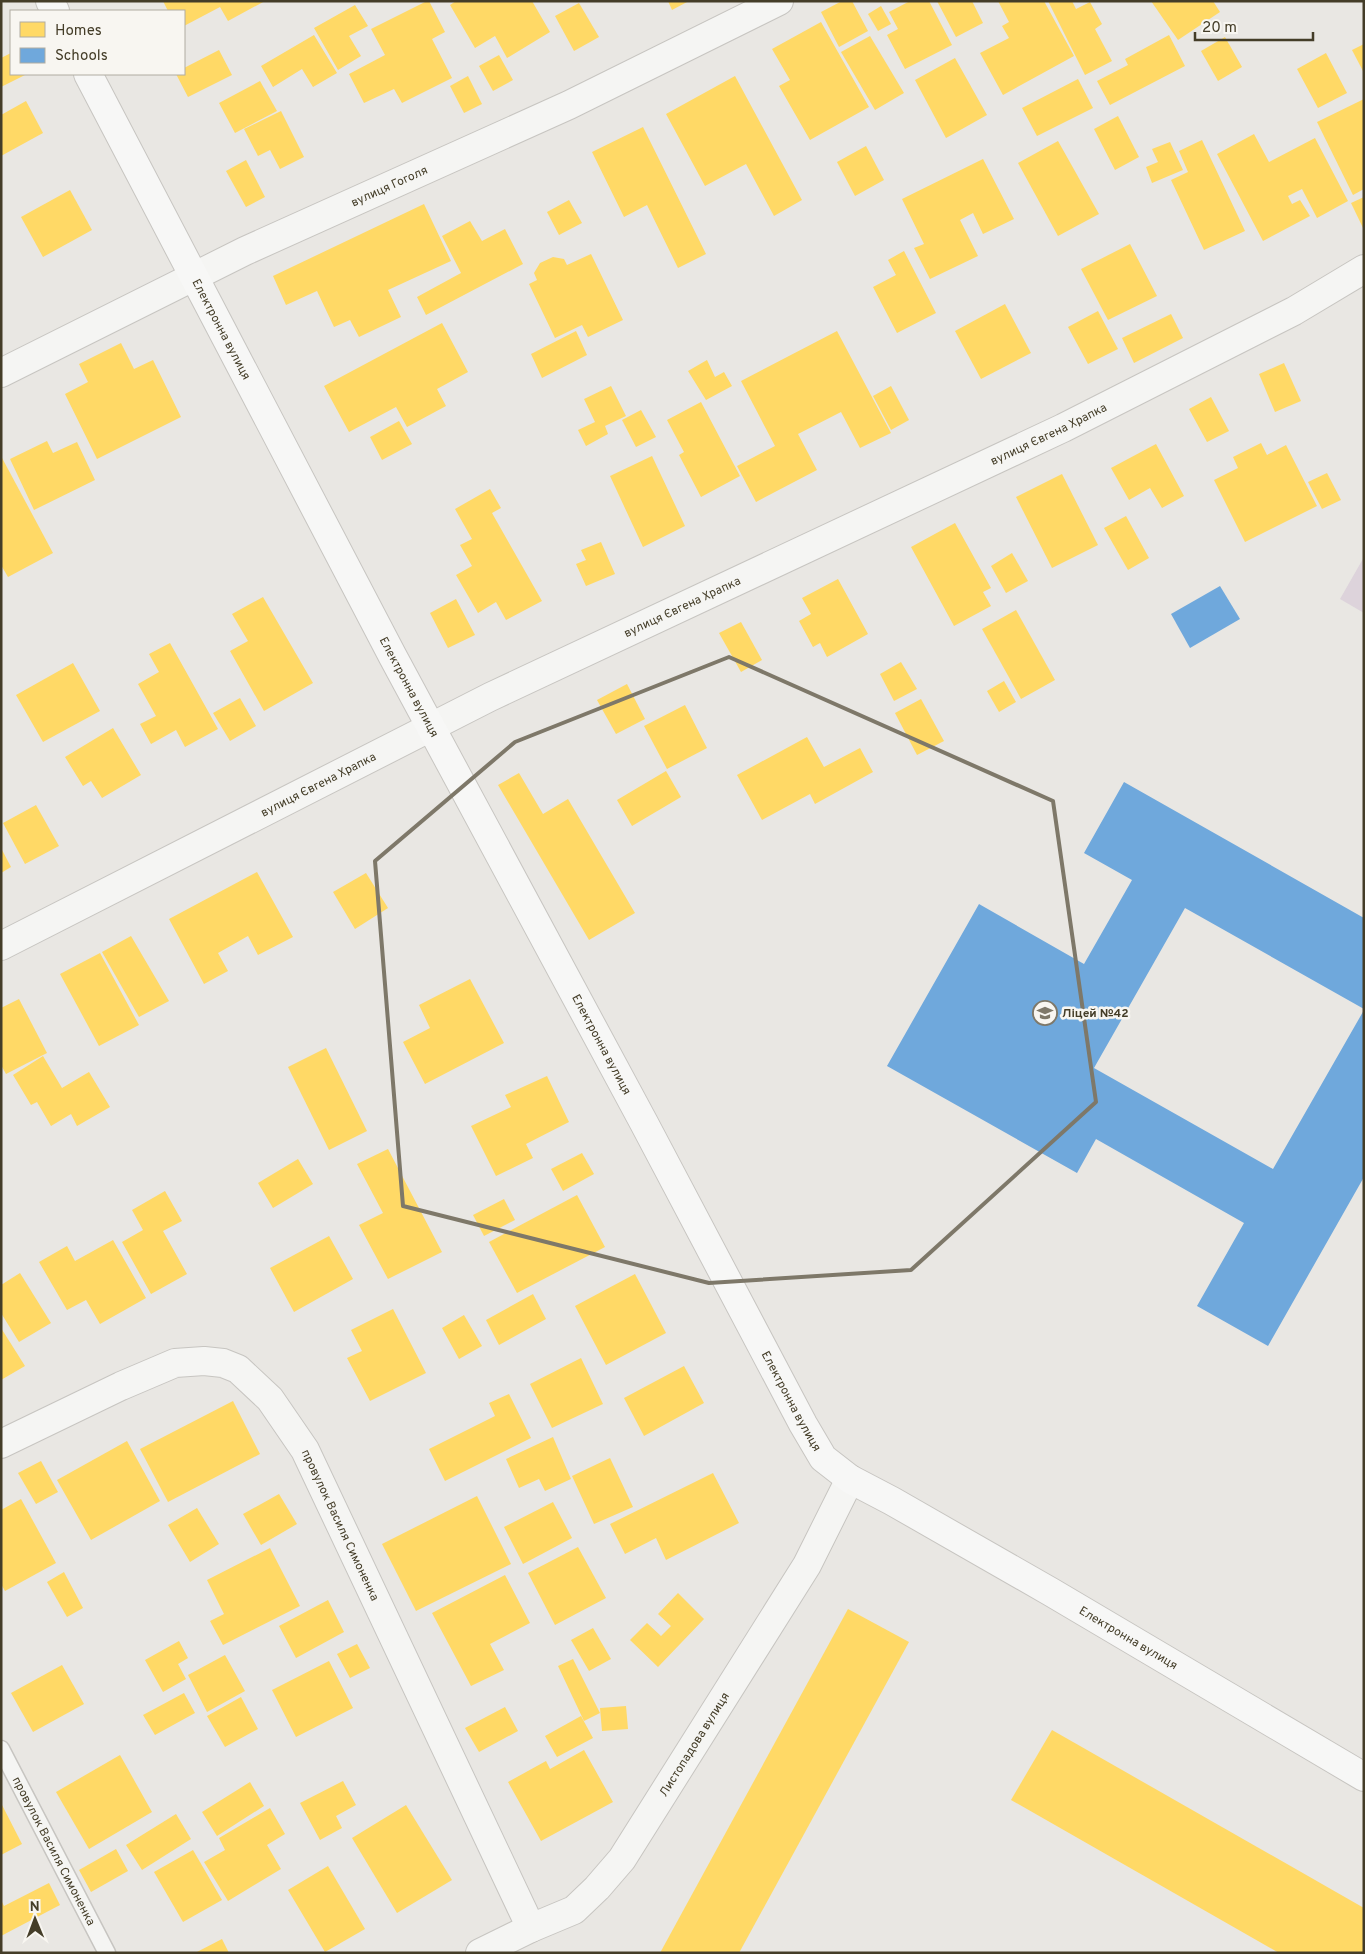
<svg xmlns="http://www.w3.org/2000/svg" width="1365" height="1954" viewBox="0 0 1365 1954" font-family="Overpass,sans-serif">
<style>
.green{fill:#ddd3db}
.homes{fill:#ffd966}
.schools{fill:#6fa8dc}
.lines{fill:none;stroke-linecap:round;stroke-linejoin:round}
.lane-casing{stroke:#c7c5c1;stroke-width:19}
.street-casing{stroke:#c7c5c1;stroke-width:30}
.secondary-casing{stroke:#c7c5c1;stroke-width:30}
.lane{stroke:#f5f5f3;stroke-width:16}
.street{stroke:#f5f5f3;stroke-width:28}
.secondary{stroke:#f7f7f6;stroke-width:28}
.marked{fill:none;stroke:#7e7869;stroke-width:4;stroke-linejoin:round}
.labels{text-anchor:middle;stroke-width:5;stroke-linejoin:round;paint-order:stroke}
.street-label{font-size:12px;fill:#443d28;stroke:#f8f6f1}
.poi-label{font-size:12px;font-weight:bold;fill:#443d28;stroke:#f8f6f1;text-anchor:start}
</style>
<rect width="100%" height="100%" fill="#e9e7e3"/>
<!-- green -->
<path class="green" d="M1364,557V613L1340,599Z"/>
<!-- homes -->
<g class="homes">
<path d="M163,1H265L228,21L220,7L184,26V11H168Z"/>
<path d="M427,1H429L445,32L432,39L452,78L402,103L394,89L364,103L349,74L385,55L371,29Z"/>
<path d="M456,1H532L550,32L507,58L495,36L475,48L450,5Z"/>
<path d="M668,1H689L672,10Z"/>
<path d="M842,1H852L868,31L839,47L821,12Z"/>
<path d="M910,1H929L952,45L905,69L887,35L898,29L889,12Z"/>
<path d="M937,1H972L983,23L956,37Z"/>
<path d="M998,1H1044L1074,56L1003,95L980,53L1009,38L1002,26L1009,22Z"/>
<path d="M1048,1H1072L1076,9L1090,2L1102,24L1095,29L1112,61L1085,75Z"/>
<path d="M1151,1H1213L1220,12L1178,40Z"/>
<path d="M579,3L599,37L574,51L555,16Z"/>
<path d="M355,5L368,26L349,36L361,56L338,70L314,28Z"/>
<path d="M881,6L891,24L878,31L868,14Z"/>
<path d="M821,22L869,107L810,140L779,86L790,80L772,49Z"/>
<path d="M314,35L337,73L313,87L302,69L273,87L261,66Z"/>
<path d="M1169,35L1185,66L1110,105L1097,81L1128,65L1125,59Z"/>
<path d="M870,36L904,93L875,110L841,52Z"/>
<path d="M1225,37L1242,67L1218,81L1201,51Z"/>
<path d="M1364,44V73L1352,50Z"/>
<path d="M219,50L232,75L188,97L176,74H184V68Z"/>
<path d="M11,53V74H27L1,87V58Z"/>
<path d="M1326,53L1347,93L1318,108L1297,69Z"/>
<path d="M499,55L513,80L493,91L479,66Z"/>
<path d="M955,58L987,115L946,138L915,80Z"/>
<path d="M468,76L482,104L464,113L450,86Z"/>
<path d="M735,76L802,200L774,216L746,164L705,186L666,114Z"/>
<path d="M1078,79L1093,108L1037,136L1022,108Z"/>
<path d="M260,81L277,111L235,133L219,103Z"/>
<path d="M1364,99V189L1353,195L1317,122Z"/>
<path d="M26,101L43,133L1,156V115Z"/>
<path d="M281,111L304,157L280,169L270,150L258,156L244,129Z"/>
<path d="M1118,116L1139,157L1115,170L1094,129Z"/>
<path d="M643,127L706,254L678,268L647,205L624,217L592,152Z"/>
<path d="M1254,134L1269,162L1315,138L1348,201L1317,218L1302,189L1288,196L1292,204L1300,200L1310,216L1263,241L1217,154Z"/>
<path d="M1202,140L1245,231L1204,250L1171,180L1188,172L1179,151Z"/>
<path d="M1058,141L1099,214L1058,236L1018,163Z"/>
<path d="M1170,142L1183,170L1152,183L1146,167L1158,162L1152,149Z"/>
<path d="M866,146L884,180L855,196L837,162Z"/>
<path d="M983,159L1014,219L983,234L973,213L960,220L978,256L930,279L914,248L924,244L902,199Z"/>
<path d="M246,160L265,197L246,207L226,171Z"/>
<path d="M70,190L92,230L43,257L21,217Z"/>
<path d="M1364,197V230L1351,203Z"/>
<path d="M569,200L582,223L559,235L547,212Z"/>
<path d="M424,204L451,261L388,290L401,317L359,337L350,320L334,327L317,291L286,305L273,276Z"/>
<path d="M470,221L482,241L505,229L523,264L426,315L417,297L461,273L442,236Z"/>
<path d="M1130,244L1157,296L1108,320L1081,269Z"/>
<path d="M904,251L936,313L897,333L873,287L896,275L888,260Z"/>
<path d="M591,254L623,320L588,337L582,325L555,338L529,284L537,280L534,273L540,263L553,257L564,259L567,265Z"/>
<path d="M1005,304L1031,353L981,379L955,331Z"/>
<path d="M1098,311L1118,349L1088,364L1068,327Z"/>
<path d="M1171,314L1183,338L1134,363L1122,338Z"/>
<path d="M442,323L468,372L437,389L446,406L407,427L396,407L349,432L324,386Z"/>
<path d="M576,331L587,355L542,378L531,354Z"/>
<path d="M837,331L891,433L860,448L841,412L798,434L817,470L756,502L737,466L775,446L741,381Z"/>
<path d="M121,343L134,369L153,360L181,417L97,459L65,394L88,382L79,364Z"/>
<path d="M707,360L715,377L724,372L732,386L706,400L688,371Z"/>
<path d="M1284,363L1301,401L1275,412L1259,374Z"/>
<path d="M611,386L626,416L605,426L608,434L586,446L578,430L595,422L584,399Z"/>
<path d="M891,386L909,420L891,430L873,396Z"/>
<path d="M1211,397L1229,431L1207,442L1189,409Z"/>
<path d="M701,402L740,476L701,497L679,455L684,452L667,420Z"/>
<path d="M641,410L656,437L636,447L622,420Z"/>
<path d="M399,421L412,444L382,460L370,437Z"/>
<path d="M47,441L53,453L77,442L95,480L34,510L10,459Z"/>
<path d="M1261,443L1267,455L1286,445L1317,506L1245,542L1214,480L1238,468L1233,457Z"/>
<path d="M1156,444L1184,496L1162,508L1150,488L1129,500L1111,468Z"/>
<path d="M1,456L53,553L8,577L1,565Z"/>
<path d="M652,456L685,526L643,547L610,476Z"/>
<path d="M1327,473L1341,500L1322,509L1308,482Z"/>
<path d="M1062,474L1098,545L1052,568L1016,497Z"/>
<path d="M490,489L501,508L492,513L542,601L506,620L496,602L478,613L456,575L472,566L460,545L472,539L455,509Z"/>
<path d="M1126,516L1149,558L1128,570L1104,528Z"/>
<path d="M955,523L991,588L983,592L991,606L954,626L911,547Z"/>
<path d="M601,542L615,574L586,586L576,564L586,560L581,550Z"/>
<path d="M1012,553L1028,581L1006,593L991,566Z"/>
<path d="M838,579L868,634L827,657L820,643L813,647L799,621L811,614L802,598Z"/>
<path d="M263,597L313,683L264,711L230,651L248,641L232,614Z"/>
<path d="M456,599L475,635L448,648L430,613Z"/>
<path d="M1016,610L1055,680L1021,699L982,629Z"/>
<path d="M741,622L762,660L741,672L719,633Z"/>
<path d="M170,643L218,729L185,747L176,730L151,744L140,724L156,716L138,684L159,672L149,654Z"/>
<path d="M901,662L917,689L894,701L880,674Z"/>
<path d="M73,663L100,711L43,742L16,695Z"/>
<path d="M1004,681L1016,702L999,712L987,691Z"/>
<path d="M627,684L645,719L616,734L597,700Z"/>
<path d="M240,698L256,726L230,741L213,713Z"/>
<path d="M921,699L944,741L917,755L895,713Z"/>
<path d="M685,705L707,748L667,769L644,726Z"/>
<path d="M113,728L141,775L102,798L91,781L83,786L65,757Z"/>
<path d="M807,737L824,767L860,748L873,772L815,804L810,794L762,820L737,775Z"/>
<path d="M666,771L681,797L632,826L617,800Z"/>
<path d="M519,773L543,814L568,799L635,913L589,940L498,785Z"/>
<path d="M36,805L59,846L25,864L3,823Z"/>
<path d="M1,848L11,867L1,873Z"/>
<path d="M257,872L293,937L258,955L248,936L218,953L228,971L204,984L169,919Z"/>
<path d="M366,873L388,908L355,929L333,892Z"/>
<path d="M131,936L169,1001L139,1017L102,952Z"/>
<path d="M100,953L139,1025L99,1046L60,974Z"/>
<path d="M470,979L504,1043L425,1084L403,1042L430,1028L419,1005Z"/>
<path d="M19,999L47,1053L6,1074L1,1065V1008Z"/>
<path d="M326,1048L367,1131L329,1150L288,1067Z"/>
<path d="M43,1056L62,1088L89,1072L110,1107L77,1126L71,1114L51,1126L37,1102L31,1105L13,1075Z"/>
<path d="M547,1076L569,1122L526,1144L533,1158L496,1176L471,1126L511,1107L505,1095Z"/>
<path d="M388,1149L442,1252L388,1279L359,1225L383,1213L357,1164Z"/>
<path d="M582,1153L594,1174L563,1191L551,1169Z"/>
<path d="M298,1159L313,1184L273,1208L258,1183Z"/>
<path d="M165,1191L182,1221L163,1231L187,1274L151,1294L122,1242L143,1230L132,1210Z"/>
<path d="M577,1195L605,1247L517,1293L489,1242Z"/>
<path d="M504,1199L515,1220L484,1236L473,1215Z"/>
<path d="M329,1236L353,1279L294,1312L270,1268Z"/>
<path d="M113,1240L146,1298L100,1324L86,1300L67,1310L39,1262L67,1246L75,1261Z"/>
<path d="M20,1273L51,1323L19,1342L1,1313V1285Z"/>
<path d="M635,1274L666,1333L606,1365L575,1306Z"/>
<path d="M533,1294L546,1319L499,1345L486,1320Z"/>
<path d="M393,1309L426,1373L370,1401L347,1358L362,1351L351,1330Z"/>
<path d="M464,1315L482,1346L459,1359L442,1328Z"/>
<path d="M1,1328L25,1366L1,1380Z"/>
<path d="M581,1358L603,1404L552,1428L530,1384Z"/>
<path d="M684,1366L704,1403L644,1436L624,1398Z"/>
<path d="M509,1394L531,1438L445,1481L429,1449L495,1416L489,1403Z"/>
<path d="M233,1401L260,1454L168,1502L140,1449Z"/>
<path d="M553,1437L571,1479L545,1491L539,1479L519,1488L506,1459Z"/>
<path d="M127,1441L160,1501L91,1540L57,1480Z"/>
<path d="M610,1458L633,1507L594,1524L572,1476Z"/>
<path d="M41,1461L58,1492L36,1504L18,1473Z"/>
<path d="M713,1473L739,1523L666,1560L656,1538L625,1554L610,1524Z"/>
<path d="M279,1494L297,1524L261,1545L243,1514Z"/>
<path d="M477,1496L511,1564L416,1611L382,1544Z"/>
<path d="M21,1499L56,1563L5,1591L1,1584V1510Z"/>
<path d="M553,1502L572,1538L523,1564L504,1527Z"/>
<path d="M197,1508L219,1544L190,1562L168,1525Z"/>
<path d="M578,1547L606,1598L555,1625L528,1573Z"/>
<path d="M270,1548L300,1606L223,1645L210,1621L224,1614L207,1580Z"/>
<path d="M64,1572L83,1608L67,1617L47,1582Z"/>
<path d="M505,1575L530,1623L490,1644L504,1670L471,1686L432,1613Z"/>
<path d="M678,1593L704,1619L658,1667L630,1640L647,1623L661,1636L671,1626L658,1614Z"/>
<path d="M328,1600L344,1632L296,1658L279,1626Z"/>
<path d="M848,1609L909,1642L739,1953H660Z"/>
<path d="M593,1628L611,1659L589,1671L571,1640Z"/>
<path d="M179,1641L188,1658L178,1664L186,1679L163,1692L145,1660Z"/>
<path d="M357,1644L370,1668L350,1678L337,1654Z"/>
<path d="M225,1655L245,1691L207,1712L188,1675Z"/>
<path d="M573,1659L600,1713L584,1721L558,1666Z"/>
<path d="M329,1661L353,1708L296,1737L272,1690Z"/>
<path d="M62,1665L84,1704L33,1732L11,1693Z"/>
<path d="M184,1693L195,1713L155,1735L143,1715Z"/>
<path d="M241,1697L258,1729L225,1747L207,1716Z"/>
<path d="M626,1706L628,1729L602,1731L600,1708Z"/>
<path d="M505,1707L518,1731L479,1752L465,1728Z"/>
<path d="M581,1716L593,1738L557,1757L545,1736Z"/>
<path d="M1052,1730L1364,1908V1953H1279L1011,1800Z"/>
<path d="M584,1750L613,1802L541,1841L508,1782L546,1761L550,1769Z"/>
<path d="M120,1755L152,1812L89,1849L56,1792Z"/>
<path d="M343,1781L356,1805L336,1816L342,1828L320,1840L300,1803Z"/>
<path d="M250,1782L264,1806L217,1836L202,1812Z"/>
<path d="M1,1803L22,1844L1,1855Z"/>
<path d="M406,1805L452,1880L397,1913L352,1838Z"/>
<path d="M270,1808L285,1834L267,1845L281,1869L228,1901L204,1862L225,1850L219,1838Z"/>
<path d="M176,1814L191,1839L142,1870L126,1845Z"/>
<path d="M116,1849L128,1871L91,1892L79,1870Z"/>
<path d="M193,1850L222,1900L183,1922L154,1872Z"/>
<path d="M328,1866L365,1929L325,1952L288,1890Z"/>
<path d="M49,1883L60,1905L1,1936V1900L4,1906Z"/>
<path d="M222,1939L229,1953H195Z"/>
</g>
<!-- schools -->
<g class="schools">
<path d="M1220,586L1240,619L1190,648L1171,614Z"/>
<path d="M1124,782L1364,918V1009L1185,908L1094,1068L1273,1169L1364,1010V1177L1268,1346L1197,1306L1244,1223L1096,1139L1077,1173L887,1066L979,904L1084,964L1132,880L1084,853Z"/>
</g>
<g class="lines">
<defs>
<g id="lane">
<path id="s1" d="M1,1749L107,1953"/>
</g>
<g id="street">
<path id="s2" d="M1,373L245,251L569,105L779,1"/>
<path id="s3" d="M1,946L490,697L1063,428L1294,311L1364,269"/>
<path id="s4" d="M1,1444L121,1386L175,1363L204,1361L223,1363L238,1369L270,1399L305,1450L531,1928"/>
<path id="s5" d="M480,1953L531,1928L574,1910L597,1888L622,1859L807,1565L850,1479"/>
</g>
<g id="secondary">
<path d="M50,1L55,11"/>
<path id="s6" d="M88,74L392,655L644,1123L803,1424L823,1458L850,1479L892,1501L1051,1592L1364,1777"/>
</g>
</defs>
<!-- lane casing -->
<use href="#lane" class="lane-casing"/>
<!-- street casing -->
<use href="#street" class="street-casing"/>
<!-- secondary casing -->
<use href="#secondary" class="secondary-casing"/>
<!-- lane -->
<use href="#lane" class="lane"/>
<!-- street -->
<use href="#street" class="street"/>
<!-- secondary -->
<use href="#secondary" class="secondary"/>
</g>
<!-- marked area -->
<path class="marked" d="M729,657L1053,801L1096,1102L911,1270L709,1283L403,1206L375,861L515,742Z"/>
<!-- icons -->
<defs>
<symbol id="school-ring" viewBox="-11 -11 22 22"><circle r="9.5" fill="#f8f6f1" stroke="#7e7869" stroke-width="1.5"/><path d="M0-5L7-2L0 1L-7-2ZM-4 1L0 2.5L4 1V4Q0 6-4 4Z" fill="#7e7869"/></symbol>
</defs>
<g fill-rule="evenodd">
<use href="#school-ring" x="1031" y="999" width="28" height="28"/>
</g>
<g class="labels">
<!-- street labels -->
<g class="street-label">
<text dy="4" stroke="none"><textPath href="#s2" startOffset="431">вулиця Гоголя</textPath></text>
<text dy="4" stroke="none"><textPath href="#s6" startOffset="288">Електронна вулиця</textPath></text>
<text dy="4" stroke="none"><textPath href="#s3" startOffset="1166">вулиця Євгена Храпка</textPath></text>
<text dy="4" stroke="none"><textPath href="#s3" startOffset="761">вулиця Євгена Храпка</textPath></text>
<text dy="4" stroke="none"><textPath href="#s6" startOffset="692">Електронна вулиця</textPath></text>
<text dy="4" stroke="none"><textPath href="#s3" startOffset="356">вулиця Євгена Храпка</textPath></text>
<text dy="4" stroke="none"><textPath href="#s6" startOffset="1098">Електронна вулиця</textPath></text>
<text dy="4" stroke="none"><textPath href="#s6" startOffset="1502">Електронна вулиця</textPath></text>
<text dy="4" stroke="none"><textPath href="#s4" startOffset="445">провулок Василя Симоненка</textPath></text>
<text dy="4" stroke="none"><textPath href="#s6" startOffset="1922">Електронна вулиця</textPath></text>
<text dy="4" stroke="none"><textPath href="#s5" startOffset="309">Листопадова вулиця</textPath></text>
<text dy="4" stroke="none"><textPath href="#s1" startOffset="115">провулок Василя Симоненка</textPath></text>
</g>
<!-- poi labels -->
<g class="poi-label">
<text x="1062" y="1017">Ліцей №42</text>
</g>
</g>
<!-- border -->
<rect width="1365" height="1954" fill="none" stroke="#443d28" stroke-width="5"/>
<!-- legend -->
<rect x="10" y="10" width="175" height="65" fill="#f8f6f1" stroke="#b0aca1"/>
<rect x="20" y="22" width="25" height="15" fill="#ffd966" stroke="#b0aca1"/>
<text x="55" y="35" font-size="15" fill="#443d28">Homes</text>
<rect x="20" y="48" width="25" height="15" fill="#6fa8dc" stroke="#b0aca1"/>
<text x="55" y="60" font-size="15" fill="#443d28">Schools</text>
<!-- north arrow -->
<g transform="translate(35 1919) rotate(359)" stroke="#f8f6f1" stroke-width="4" paint-order="stroke">
<path d="M0-4L9 19L0 12L-9 19Z" fill="#443d28"/>
<text y="-8" font-size="14" font-weight="bold" text-anchor="middle" fill="#443d28">N</text>
</g>
<!-- scale -->
<path d="M1195 32v8h118v-8" fill="none" stroke="#443d28" stroke-width="2.5"/>
<text x="1202" y="32" font-size="15" fill="#443d28" stroke="#f8f6f1" stroke-width="4" paint-order="stroke">20 m</text>
</svg>
